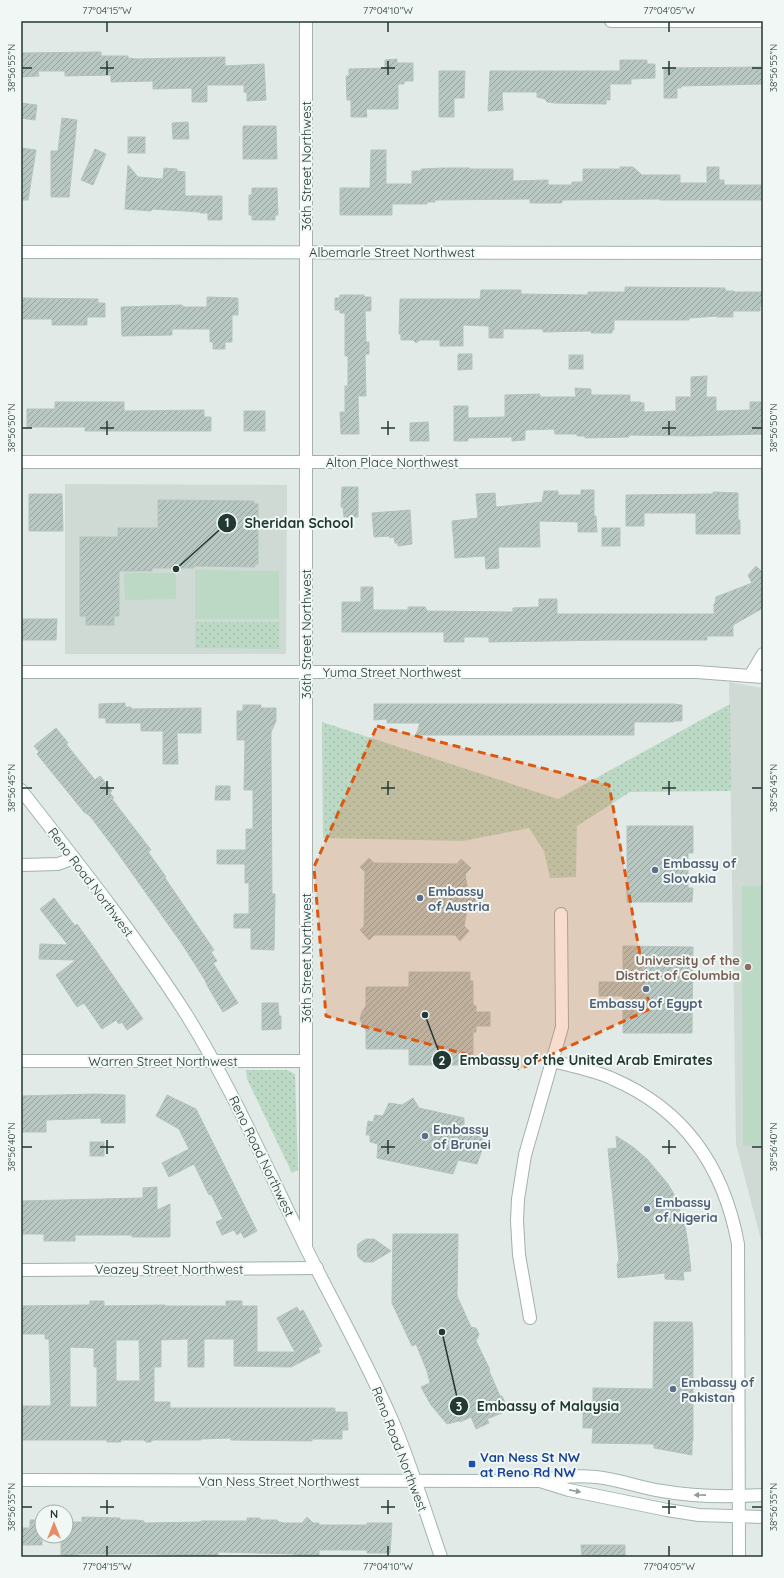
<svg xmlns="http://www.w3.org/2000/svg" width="784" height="1578" viewBox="0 0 784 1578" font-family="Quicksand,sans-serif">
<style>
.built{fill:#cfdad5}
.green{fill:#bbd9c5}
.park{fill:url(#park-dots)}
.building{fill:url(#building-hatch);stroke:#b4c3bd;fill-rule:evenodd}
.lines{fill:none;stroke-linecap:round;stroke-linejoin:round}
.street-casing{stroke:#a4b1ad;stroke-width:14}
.secondary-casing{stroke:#a1b5af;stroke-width:14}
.street{stroke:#fff;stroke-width:12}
.secondary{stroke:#fff;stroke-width:12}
.oneway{fill:#919c9a}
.marked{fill:#de570e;fill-opacity:0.2;stroke:#de570e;stroke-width:3;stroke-dasharray:8 5;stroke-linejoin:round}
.ticks{fill:none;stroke:#233934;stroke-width:1.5}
.service-dot{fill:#5c6f8a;stroke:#f1f7f4;stroke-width:1.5}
.education-dot{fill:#8d6e63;stroke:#f1f7f4;stroke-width:1.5}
.transit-dot{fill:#1a4fb4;stroke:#f1f7f4;stroke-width:1.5}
.labels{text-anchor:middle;stroke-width:4;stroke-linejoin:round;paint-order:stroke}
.street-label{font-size:13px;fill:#233934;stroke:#f1f7f4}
.service-label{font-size:13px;font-weight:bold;fill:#4e5e75;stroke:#f1f7f4;text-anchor:start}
.education-label{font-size:13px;font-weight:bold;fill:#785e54;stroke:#f1f7f4;text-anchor:end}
.transit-label{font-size:13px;font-weight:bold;fill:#164399;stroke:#f1f7f4;text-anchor:start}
.leader{fill:none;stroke:#233934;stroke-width:1.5}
.callout-dot{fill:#233934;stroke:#f1f7f4;stroke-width:1.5}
.mark-label{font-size:12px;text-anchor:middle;font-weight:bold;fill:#fff}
.callout-label{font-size:14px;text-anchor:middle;font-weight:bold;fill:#233934;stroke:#f1f7f4;stroke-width:4;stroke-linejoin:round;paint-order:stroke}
.neatline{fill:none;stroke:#233934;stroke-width:1.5}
.ticks-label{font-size:10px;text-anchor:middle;fill:#233934}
</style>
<defs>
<pattern id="park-dots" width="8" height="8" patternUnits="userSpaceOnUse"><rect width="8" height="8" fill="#bbd9c5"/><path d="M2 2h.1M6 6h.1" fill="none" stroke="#a0bbaa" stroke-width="1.8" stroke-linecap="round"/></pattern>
<pattern id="building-hatch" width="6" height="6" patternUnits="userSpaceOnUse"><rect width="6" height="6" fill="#b9c7c2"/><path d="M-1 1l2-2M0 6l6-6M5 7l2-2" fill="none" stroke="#96a39e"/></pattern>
</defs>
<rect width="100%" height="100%" fill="#e1eae6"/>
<!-- built -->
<g class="built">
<path d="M65,484L287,485L286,654H65Z"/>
<path d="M729,682L763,688V1474L761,1472V1240L736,1144Z"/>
</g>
<!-- green -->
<g class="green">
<path d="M195,570L279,571V619H195Z"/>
<path d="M124,573H176V599L125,600Z"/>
<path d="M742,886H763V1146H743Z"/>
</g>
<!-- park -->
<g class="park">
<path d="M195,622H279V649L195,648Z"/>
<path d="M730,704L731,791L630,792L577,826L576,877L550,878L544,851L529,828L463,841L323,838L322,722L558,799Z"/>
<path d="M246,1070H287L295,1074L298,1170L292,1173L247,1079Z"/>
</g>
<!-- building -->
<g class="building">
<path d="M101,52V56H128V58L137,59L225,57V66L264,64L266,100L247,101V93L244,92V85H207V102H192V88L153,89V81L111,82V75L65,76V71H38L39,76L21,77V53Z"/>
<path d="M397,59V63H413V81H404V84H398V109H366L367,117H351V100H347L346,76H349V69L385,68V60Z"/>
<path d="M620,60H647V64H655V78L631,79V84H610V100H606V104L555,103L547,102L545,99L537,97V92H502L503,110L488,111L490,71H620Z"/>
<path d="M763,67V84L681,86V88H677V98H664V68Z"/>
<path d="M439,71H465L464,98H454V117H439Z"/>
<path d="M21,103L37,105L35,120L21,118Z"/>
<path d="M62,118L77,120L69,197H51V151H58Z"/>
<path d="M188,122L189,139H173L172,123Z"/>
<path d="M243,126H276L277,159H243Z"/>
<rect x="128" y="137" width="17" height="16"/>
<path d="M21,148L36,150L28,200H21Z"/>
<path d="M95,149L106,154L93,185L81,180Z"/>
<path d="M371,150H386V184H412V171H421V169L444,168H470V169H513V181L548,180V185H572V182H583V169H620V167H633L642,175H680V183H707V167H719V180H724V185H763V200H660V199L562,200V203H530V199L435,200V202H427V204H392V215H340V188H370Z"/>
<path d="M128,165L138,177L163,179L164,168L177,169V171L185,172V196H222V220H208V213H200V212L152,209L151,211L125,209Z"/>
<path d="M252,188H277L278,215H275V220H252V215H249V195H252Z"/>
<path d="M625,287L725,288V291H734V292H763V306H760V311H733V317H717V316L689,318V320H614V330H612V333H591V331L543,332V329H503V338H489V326L463,325V346H440V340H420L416,343L413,340H401V334H399L400,299H480L481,290H521V294L588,295V292H625Z"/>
<path d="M340,295H364V297H371V311H365L366,342H369V354H366L365,356L366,396H358L359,434H341L340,412H345V386H348V356H345V313H340V310H335V298H340Z"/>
<path d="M207,297L238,298V315H232V342H225V349H213V342H210V329H172V335L122,336L121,307L182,305L183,307H207Z"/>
<path d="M21,298L98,299V303H105V317H87V325H52V319H21Z"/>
<path d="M458,354H472V369L458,370Z"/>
<rect x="569" y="355" width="14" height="14"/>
<path d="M707,376L706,397H716V411L750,410V402H763V434L692,436L629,435V437L585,438V436H577V434H555L554,429L525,430V440L512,441V437L468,438V441H454V406H468V418L505,417V395L540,394V397H576L575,388L591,389V395H630V402H641V403H644V412L676,411V397H691V377Z"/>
<path d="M55,402H124V411L204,410V417H211V431H85V427H27V409H55Z"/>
<rect x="244" y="411" width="21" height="20"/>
<path d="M428,422L429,441H410V423Z"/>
<path d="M342,487H358V517H344L343,507H341Z"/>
<path d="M581,490H594V516H596L597,532H578V522L539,521L540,547H498L499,568L486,569L485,556L455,558L452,521L478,518L476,494L495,493L496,507L542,502L544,491H558V495H581Z"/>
<path d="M713,492L738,493V520H740V534H696V513H644V526H626V495L713,494Z"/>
<path d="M29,494H62L63,531H29Z"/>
<path d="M158,500L254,501V504H258V564H255V567L194,566V568H152V571H119V616H114V625H86V616H80V537H118V528H158Z"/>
<path d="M410,510L412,544L398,546V543H395L394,537L390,538L389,536L374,537L372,513Z"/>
<rect x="602" y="528" width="18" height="18"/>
<path d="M756,566L763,573V608L733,625V636H707V640H609L489,642V637H464V642H444V632H342V602H361V587H373V610H408V607H425L427,611L513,612V608L539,607V599H557V614H714V604H715L716,597L752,583L748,575Z"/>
<path d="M21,619H57L56,640H21Z"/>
<path d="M125,703V707H131V709L201,708V733H177L178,764H163V731H141V723H106V718H99V704Z"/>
<path d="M374,704H673L682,705V721H674V722H634V735H416L420,723H387V719L374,720Z"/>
<path d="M243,705H261V708H276V721L271,732V756L272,894H275L274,950L251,949V928H234V914H249V883H245V864H217V850H246V829H253V790H244L245,740H237V711H243Z"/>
<path d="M56,728L68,743L66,744L95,780L100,776L112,791L110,793L114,798L112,799L151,850L148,852L166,877L165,878L214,950L211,952L217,961L213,963L238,1003L223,1012L208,987L205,980L182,944L117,852L90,816L84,812L37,754L39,752L34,746Z"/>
<path d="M216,786H230V800H215Z"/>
<path d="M627,826H693V853H688V888H693L692,902H627Z"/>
<path d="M369,858L374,863L457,864L461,859L471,868L465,874L468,893H474L476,900L473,905L467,910L464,926L469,931L460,941L455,935H374L369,940L360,930L364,926L365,872L360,867Z"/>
<path d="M54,898L75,926L77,924L90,942L143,1019L127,1030L122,1022L119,1024L116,1020L102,1029L84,1003L77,1007L56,975L76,960L39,959L40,944L68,945L40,909Z"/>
<path d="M623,946L693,947L692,1033H623V996H599V982H623Z"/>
<path d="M409,972H470V981H473V1005L476,1006V1012H490V1026H476V1032H473V1057H470V1065H409V1049H366V1031L360,1019L362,1012L366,1006V987H409Z"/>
<path d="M262,1003H278L279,1016H281V1029L262,1030Z"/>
<path d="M94,1094L125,1095V1123H101V1118L46,1120V1132H21V1096Z"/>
<path d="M167,1095L196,1109L257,1231L244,1238L241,1232L237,1235L234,1230L222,1235L216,1222L223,1219L211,1194L209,1195L194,1164L169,1177L162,1163L189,1149L179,1129L156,1116Z"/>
<path d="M413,1098L419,1108L464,1118V1133L483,1137L482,1150L477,1164L458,1160L453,1174L377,1158L378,1144L370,1142V1135H366L368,1121L373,1122L375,1115L383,1116L389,1103L402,1105Z"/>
<path d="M616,1136L633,1147L647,1159L668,1184L676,1198L685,1226L688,1244L691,1271L683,1272L684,1280L665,1279V1273L618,1278L617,1265L619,1260L608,1149L617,1148Z"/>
<rect x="90" y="1142" width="14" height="14"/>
<path d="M157,1187V1210L170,1204V1237H132V1235H75V1241H44V1234H21V1201L143,1198V1188Z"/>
<path d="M393,1234H458L457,1296L471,1327L476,1328L479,1334L476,1341L490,1370L489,1371L500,1396H502L509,1410L487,1419L489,1423L476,1429L471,1417L460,1422L459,1421L447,1424L431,1405L421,1387L430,1383L427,1371L416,1344L412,1346L392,1303Z"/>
<path d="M366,1239H374L391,1251L373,1262H364L358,1257L357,1248L358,1244Z"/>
<path d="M90,1301H104V1306L165,1305V1306H226V1301H242V1306H257V1352H295L277,1318L297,1307L300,1312L303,1310L322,1346L318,1348L320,1352L291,1367L234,1366V1339H204V1367H188V1339L161,1340V1367H154V1402H170V1408H335V1412H347L348,1430H342V1439H312V1441L231,1440V1438L201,1439V1440H153L151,1442H146L144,1440H121V1442H107V1440H21V1406H51L49,1339H45V1334H21V1306L90,1305ZM116,1340H139L140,1381H116ZM70,1347L94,1348V1367H97V1407H70Z"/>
<path d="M654,1322H692L693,1333V1441H692V1455L654,1448V1444L592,1443L593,1428H583V1403H593V1388L653,1389Z"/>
<path d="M82,1517L120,1518V1520H136L144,1521V1523L201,1522V1521H247V1518H260V1520H277L279,1522L284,1523H302L307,1517L313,1523H319V1525H367V1523H392L390,1553H367V1550H319V1557H294V1554L218,1552V1557L155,1554H77V1556H61V1536H66V1524H72V1522H82Z"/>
<path d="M30,1520H42V1545H21V1528H30Z"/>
<path d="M581,1545H625V1557H582Z"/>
</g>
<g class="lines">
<defs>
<g id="street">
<path d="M611,21H763"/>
<path d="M21,462H763"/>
<path d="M21,672H697L763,677"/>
<path d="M750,676L763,654"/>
<path d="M21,865L58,864L74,858"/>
<path d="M21,1061H306"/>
<path d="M552,1061C572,1066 594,1070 613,1079C685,1110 724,1168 738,1244L739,1557"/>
<path d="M306,1247V21"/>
<path d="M21,1270L317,1268"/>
<path d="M530,1318L519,1255L517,1221L518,1199L525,1155L562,1027L561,914"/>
</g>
<g id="secondary">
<path d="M21,252L763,253"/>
<path d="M21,790C78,863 136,936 186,1014C232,1088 267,1168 305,1246C334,1304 366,1360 392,1420C411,1464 425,1511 441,1557"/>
<path d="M21,1480L538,1481C557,1477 576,1475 596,1477C618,1479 640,1488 662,1491C695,1497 730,1497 763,1495"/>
<path d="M540,1481L569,1490L667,1510L699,1515L763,1517"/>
</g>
</defs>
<!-- street casing -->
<use href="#street" class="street-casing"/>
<!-- secondary casing -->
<use href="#secondary" class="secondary-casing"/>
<!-- street -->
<use href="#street" class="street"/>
<!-- secondary -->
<use href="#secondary" class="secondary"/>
</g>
<!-- one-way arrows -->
<defs><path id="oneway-solid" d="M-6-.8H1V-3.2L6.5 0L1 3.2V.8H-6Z"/></defs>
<g class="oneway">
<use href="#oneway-solid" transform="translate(575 1491) rotate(11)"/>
<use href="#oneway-solid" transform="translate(700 1495) rotate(-179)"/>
</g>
<!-- marked area -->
<path class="marked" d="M377,726L609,785L650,1009L520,1069L326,1016L314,867Z"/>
<!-- ticks -->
<path class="ticks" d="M107,22V32M388,22V32M669,22V32M107,61V75M388,61V75M669,61V75M22,68H32M100,68H114M381,68H395M662,68H676M752,68H762M107,421V435M388,421V435M669,421V435M22,428H32M100,428H114M381,428H395M662,428H676M752,428H762M107,781V795M388,781V795M669,781V795M22,788H32M100,788H114M381,788H395M662,788H676M752,788H762M107,1140V1154M388,1140V1154M669,1140V1154M22,1147H32M100,1147H114M381,1147H395M662,1147H676M752,1147H762M107,1500V1514M388,1500V1514M669,1500V1514M22,1507H32M100,1507H114M381,1507H395M662,1507H676M752,1507H762M107,1546V1556M388,1546V1556M669,1546V1556"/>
<!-- markers -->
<g class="service-dot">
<circle cx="655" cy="870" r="4"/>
<circle cx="420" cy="898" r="4"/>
<circle cx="646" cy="989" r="4"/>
<circle cx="425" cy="1136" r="4"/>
<circle cx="647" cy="1209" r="4"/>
<circle cx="673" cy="1389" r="4"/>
</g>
<circle class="education-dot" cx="748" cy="967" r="4"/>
<rect class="transit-dot" x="468" y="1460" width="8" height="8" rx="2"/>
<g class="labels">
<!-- street labels -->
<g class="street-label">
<text transform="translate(306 166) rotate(-90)" y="5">36th Street Northwest</text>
<text x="392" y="257">Albemarle Street Northwest</text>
<text x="392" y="467">Alton Place Northwest</text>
<text transform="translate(306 634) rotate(-90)" y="5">36th Street Northwest</text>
<text x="392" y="677">Yuma Street Northwest</text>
<text transform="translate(91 882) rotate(53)" y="5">Reno Road Northwest</text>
<text transform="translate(306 958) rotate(-90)" y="5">36th Street Northwest</text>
<text x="163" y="1066">Warren Street Northwest</text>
<text transform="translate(262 1156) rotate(64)" y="5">Reno Road Northwest</text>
<text x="169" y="1274">Veazey Street Northwest</text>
<text transform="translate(400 1449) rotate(69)" y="5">Reno Road Northwest</text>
<text x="279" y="1486">Van Ness Street Northwest</text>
</g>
<!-- service labels -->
<g class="service-label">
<text x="663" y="868">Embassy of<tspan x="663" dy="15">Slovakia</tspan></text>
<text x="428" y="896">Embassy<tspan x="428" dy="15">of Austria</tspan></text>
<text x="646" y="1008" text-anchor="middle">Embassy of Egypt</text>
<text x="433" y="1134">Embassy<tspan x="433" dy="15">of Brunei</tspan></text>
<text x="655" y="1207">Embassy<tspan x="655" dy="15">of Nigeria</tspan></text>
<text x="681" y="1387">Embassy of<tspan x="681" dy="15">Pakistan</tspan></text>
</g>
<!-- education labels -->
<g class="education-label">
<text x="740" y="965">University of the<tspan x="740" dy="15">District of Columbia</tspan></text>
</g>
<!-- transit labels -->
<g class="transit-label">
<text x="480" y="1462">Van Ness St NW<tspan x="480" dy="15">at Reno Rd NW</tspan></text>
</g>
</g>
<!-- callouts -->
<path class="leader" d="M176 569L227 523M425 1015L442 1060M442 1332L459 1406"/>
<g class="callout-dot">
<circle cx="176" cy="569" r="4"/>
<circle cx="425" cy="1015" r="4"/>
<circle cx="442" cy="1332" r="4"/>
<circle cx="227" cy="523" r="10"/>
<circle cx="442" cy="1060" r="10"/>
<circle cx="459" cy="1406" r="10"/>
</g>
<g class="mark-label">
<text x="227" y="527">1</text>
<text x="442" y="1065">2</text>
<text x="459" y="1411">3</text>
</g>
<g class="callout-label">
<text x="299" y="528">Sheridan School</text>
<text x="586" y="1065">Embassy of the United Arab Emirates</text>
<text x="548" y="1411">Embassy of Malaysia</text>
</g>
<!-- border -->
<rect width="784" height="1578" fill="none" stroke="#f1f7f4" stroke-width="44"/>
<!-- north arrow -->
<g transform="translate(54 1524)"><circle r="19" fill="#f1f7f4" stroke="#9faba7"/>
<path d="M0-3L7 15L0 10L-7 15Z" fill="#e68b63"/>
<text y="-6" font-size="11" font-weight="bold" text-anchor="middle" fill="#233934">N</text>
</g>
<rect x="22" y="22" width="740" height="1534" class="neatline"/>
<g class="ticks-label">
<text x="107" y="14">77°04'15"W</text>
<text x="388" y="14">77°04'10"W</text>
<text x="669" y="14">77°04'05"W</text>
<text transform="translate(11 68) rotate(-90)" y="4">38°56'55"N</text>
<text transform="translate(773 68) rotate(-90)" y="4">38°56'55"N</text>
<text transform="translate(11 428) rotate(-90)" y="4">38°56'50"N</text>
<text transform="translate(773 428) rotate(-90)" y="4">38°56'50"N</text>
<text transform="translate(11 788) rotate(-90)" y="4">38°56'45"N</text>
<text transform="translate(773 788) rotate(-90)" y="4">38°56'45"N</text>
<text transform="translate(11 1147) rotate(-90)" y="4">38°56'40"N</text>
<text transform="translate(773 1147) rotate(-90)" y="4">38°56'40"N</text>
<text transform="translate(11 1507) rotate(-90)" y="4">38°56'35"N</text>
<text transform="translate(773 1507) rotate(-90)" y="4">38°56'35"N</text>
<text x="107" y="1570">77°04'15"W</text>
<text x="388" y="1570">77°04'10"W</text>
<text x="669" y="1570">77°04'05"W</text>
</g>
</svg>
